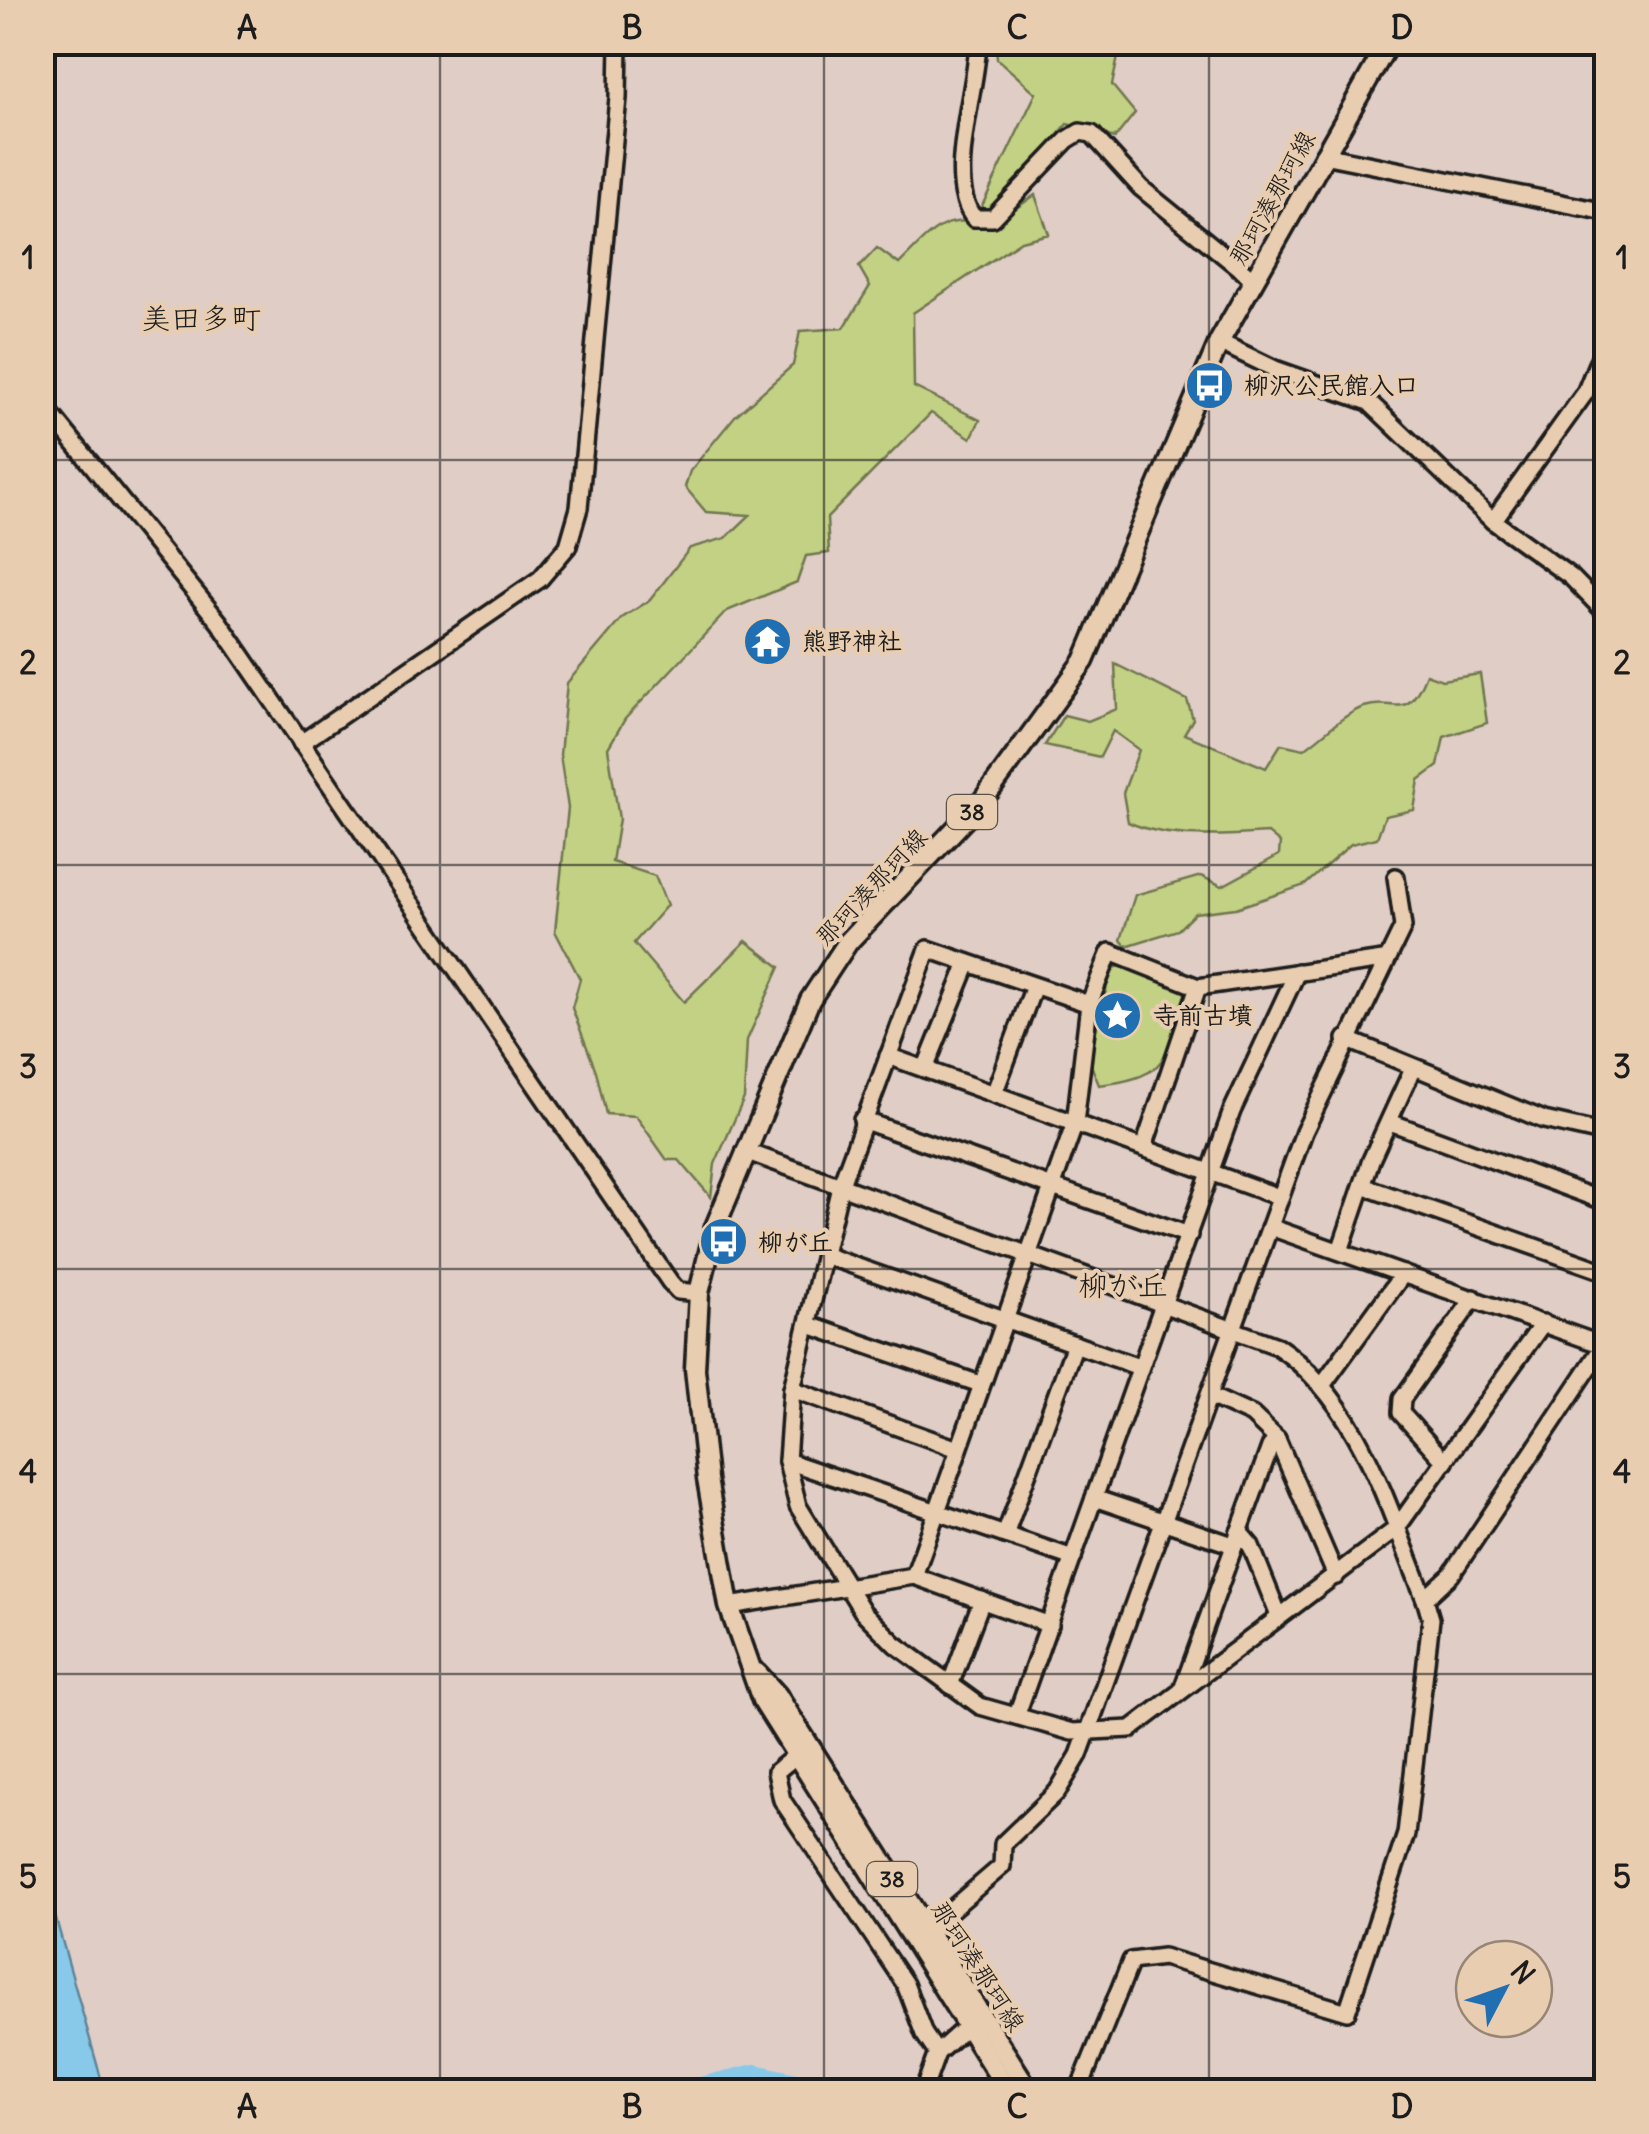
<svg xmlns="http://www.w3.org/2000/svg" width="1649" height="2134" viewBox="0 0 1649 2134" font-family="Delius,'Klee One',sans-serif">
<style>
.green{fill:#c3d185;stroke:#707650;stroke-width:2.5}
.water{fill:#88c9e9;stroke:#5d8497;stroke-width:2.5}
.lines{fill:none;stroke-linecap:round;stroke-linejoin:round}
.river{stroke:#88c9e9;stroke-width:22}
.minor-casing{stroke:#1c1c1c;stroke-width:22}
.major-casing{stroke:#1c1c1c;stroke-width:25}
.minor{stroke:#e9cdb0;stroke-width:15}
.major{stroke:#e9cdb0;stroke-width:18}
.grid{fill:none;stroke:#1c1c1c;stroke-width:2.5;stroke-opacity:0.55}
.labels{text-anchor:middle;stroke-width:8;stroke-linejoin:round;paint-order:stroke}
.shield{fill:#e9cdb0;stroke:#5a5148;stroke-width:2.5}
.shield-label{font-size:22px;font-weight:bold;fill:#1c1c1c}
.street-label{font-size:25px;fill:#1c1c1c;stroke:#e9cdb0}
.poi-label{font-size:25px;font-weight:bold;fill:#1c1c1c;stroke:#e9cdb0;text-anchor:start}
.quarter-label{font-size:30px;fill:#1c1c1c;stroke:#e9cdb0}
.neatline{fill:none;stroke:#1c1c1c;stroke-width:4}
.grid-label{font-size:32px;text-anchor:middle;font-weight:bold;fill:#1c1c1c}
</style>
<rect width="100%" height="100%" fill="#e0cec6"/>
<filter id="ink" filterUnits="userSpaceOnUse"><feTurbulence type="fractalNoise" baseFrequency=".01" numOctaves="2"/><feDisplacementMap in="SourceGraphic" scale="20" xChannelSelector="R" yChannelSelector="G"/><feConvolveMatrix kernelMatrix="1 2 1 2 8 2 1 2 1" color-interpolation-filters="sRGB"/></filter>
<g filter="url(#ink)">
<!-- green -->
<g class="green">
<path d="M996,43H1121L1112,85L1135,113L1115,138L1067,124L1005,201L987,211L981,208L1036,93L997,59Z"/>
<path d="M1035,195L1049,234L1021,241L913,313L914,387L980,420L971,438L931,413L827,518L829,553L806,556L797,582L727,611L625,719L608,748L619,819L612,862L655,876L667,905L634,943L684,1002L746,941L780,967L747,1040L744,1098L715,1164L711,1197L679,1160H667L636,1116L606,1114L596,1071L572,1008L580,979L555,931L568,808L560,755L567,683L622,618L650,600L690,548L726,538L750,515L706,512L685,487L690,471L735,416L793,365L800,331L844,328L870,286L859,267L877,248L899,264C929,235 944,210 989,227Z"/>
<path d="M1115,664L1187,700L1193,719L1184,734L1266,768L1281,744L1304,749C1322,737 1343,714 1364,707C1396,696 1406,725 1426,674L1442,680L1480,674L1487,723L1444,737L1438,766L1419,780L1414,810L1385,816L1377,838L1351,844L1305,885L1236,908L1195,913L1178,930L1126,946L1121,940L1135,895L1201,876L1222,886L1279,855L1280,843L1268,833C1226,836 1167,840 1128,822L1123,793L1139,750L1113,731L1100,757L1045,745L1064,715L1088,721L1117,709Z"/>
<path d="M1120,966L1184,990L1187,999C1165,1060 1168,1077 1099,1085L1089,1060L1111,969Z"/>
</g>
<!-- water -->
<path class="water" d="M43,1873L104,2089L105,2091H43Z"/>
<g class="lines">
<!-- river -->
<path class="river" d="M684,2092L755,2075L830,2092"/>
<defs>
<g id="minor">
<path d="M978,42C977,90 944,181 974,218H993L1067,140L1080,132L1092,134L1141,188L1254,280"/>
<path d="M42,47L44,42"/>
<path d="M1323,155L1606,212"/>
<path d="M1219,342L1275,369L1369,402L1493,521L1571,577L1606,613"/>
<path d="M42,403L219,622L670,1282L678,1291L699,1293"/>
<path d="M1493,521L1585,393L1606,342"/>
<path d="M301,743L540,579L568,546L579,508L618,98L619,42"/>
<path d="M1089,1004L928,949L840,1187L792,1389L787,1461L798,1506L863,1612L895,1644L980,1706L1072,1732L1131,1729L1396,1529L1543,1323"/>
<path d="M1346,1039L1544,1120L1606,1134"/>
<path d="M888,1056L1279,1197"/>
<path d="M925,1069L968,963"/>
<path d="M994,1094L1034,986"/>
<path d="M862,1120L1189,1235"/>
<path d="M1390,1122L1606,1202"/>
<path d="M1144,1147L1198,987"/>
<path d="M745,1151L1277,1346C1361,1402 1388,1510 1425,1599L1431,1619L1406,1834L1347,2012L1163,1957L1131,1961L1078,2092"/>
<path d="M1363,1186L1606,1272"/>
<path d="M1270,1227L1605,1346"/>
<path d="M1341,1248L1371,1160L1413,1068"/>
<path d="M824,1255L1139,1367"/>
<path d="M809,1325L980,1384"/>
<path d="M1323,1384L1403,1274"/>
<path d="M792,1389L958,1449"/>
<path d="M1210,1396L1252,1415L1277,1439L1336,1576"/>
<path d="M787,1461L1073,1558"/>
<path d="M1445,1462L1401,1413L1402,1399L1474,1298"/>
<path d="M1094,1498L1233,1545"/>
<path d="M1239,1532L1251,1546L1279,1616"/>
<path d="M1005,1535L1075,1344"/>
<path d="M914,1576L1075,1123L1089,1004L1110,952L1198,987L1383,960"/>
<path d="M1425,1599L1451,1575L1606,1342"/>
<path d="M729,1606L914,1576L1050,1625"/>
<path d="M950,1685L982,1600"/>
<path d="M1183,1687L1270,1447L1277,1439"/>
<path d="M1017,1714L1232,1111L1297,972"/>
<path d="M795,1756L776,1772L782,1800L905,1984L924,2034L937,2053"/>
<path d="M926,1931L1002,1866L1003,1844L1057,1792L1079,1755L1304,1132L1403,927L1396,877"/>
<path d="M923,2092L937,2053L967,2026"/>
</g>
<g id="major">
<path d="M757,1673L777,1695L1030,2092"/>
<path d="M1009,2092L762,1700L729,1606L707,1479L695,1369L699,1293L715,1227L810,1000L848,942L983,800L1084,661L1219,342L1389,42"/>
</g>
</defs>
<!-- minor casing -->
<use href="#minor" class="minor-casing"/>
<!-- major casing -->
<use href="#major" class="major-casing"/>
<!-- minor -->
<use href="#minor" class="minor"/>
<!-- major -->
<use href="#major" class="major"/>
</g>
</g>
<!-- grid -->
<path class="grid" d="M440,42V2092M824,42V2092M1209,42V2092M42,460H1606M42,865H1606M42,1269H1606M42,1674H1606"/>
<!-- icons -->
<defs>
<symbol id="bus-disc" viewBox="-11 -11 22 22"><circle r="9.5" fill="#1f6fb2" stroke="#e9cdb0"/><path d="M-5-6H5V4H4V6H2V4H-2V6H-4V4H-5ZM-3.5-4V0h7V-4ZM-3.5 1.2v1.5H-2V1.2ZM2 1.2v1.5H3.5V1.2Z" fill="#fff"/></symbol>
<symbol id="temple-disc" viewBox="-11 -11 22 22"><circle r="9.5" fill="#1f6fb2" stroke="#e9cdb0"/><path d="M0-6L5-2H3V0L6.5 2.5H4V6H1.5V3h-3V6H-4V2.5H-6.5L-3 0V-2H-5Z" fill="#fff"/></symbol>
<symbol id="sight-disc" viewBox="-11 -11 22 22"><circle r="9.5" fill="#1f6fb2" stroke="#e9cdb0"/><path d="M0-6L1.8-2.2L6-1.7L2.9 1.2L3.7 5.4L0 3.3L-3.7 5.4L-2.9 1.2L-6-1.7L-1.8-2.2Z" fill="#fff"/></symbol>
</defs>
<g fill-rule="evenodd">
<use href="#bus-disc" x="1182" y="358" width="55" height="55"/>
<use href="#temple-disc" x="740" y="614" width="55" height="55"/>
<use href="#sight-disc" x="1090" y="988" width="55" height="55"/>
<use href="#bus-disc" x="696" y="1214" width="55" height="55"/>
</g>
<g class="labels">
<!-- shield labels -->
<g class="shield">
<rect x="947" y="795" width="50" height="34" rx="8"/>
<rect x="867" y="1862" width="50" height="34" rx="8"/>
</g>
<g class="shield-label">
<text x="972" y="820">38</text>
<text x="892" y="1887">38</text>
</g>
<!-- street labels -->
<g class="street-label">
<text transform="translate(1272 198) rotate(-61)" y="9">那珂湊那珂線</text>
<text transform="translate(871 887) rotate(-47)" y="9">那珂湊那珂線</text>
<text transform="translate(978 1966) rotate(57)" y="9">那珂湊那珂線</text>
</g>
<!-- poi labels -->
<g class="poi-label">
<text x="1244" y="394">柳沢公民館入口</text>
<text x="802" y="650">熊野神社</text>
<text x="1153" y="1024">寺前古墳</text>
<text x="758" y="1251">柳が丘</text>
</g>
<!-- quarter labels -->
<g class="quarter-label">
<text x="201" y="329">美田多町</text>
<text x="1123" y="1296">柳が丘</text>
</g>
</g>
<!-- margin -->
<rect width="1649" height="2134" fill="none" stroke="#e9cdb0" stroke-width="110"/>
<!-- north arrow -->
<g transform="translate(1504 1989) rotate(49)"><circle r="48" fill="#e9cdb0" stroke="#978675" stroke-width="2.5"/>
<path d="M0-8L18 38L0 25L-18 38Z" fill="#1f6fb2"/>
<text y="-15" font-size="28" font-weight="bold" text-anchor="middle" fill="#1c1c1c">N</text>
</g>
<rect x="55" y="55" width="1539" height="2024" class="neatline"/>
<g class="grid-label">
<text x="247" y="39">A</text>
<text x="632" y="39">B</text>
<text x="1017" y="39">C</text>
<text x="1402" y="39">D</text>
<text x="28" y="269">1</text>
<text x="1622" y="269">1</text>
<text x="28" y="674">2</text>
<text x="1622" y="674">2</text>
<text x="28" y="1078">3</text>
<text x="1622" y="1078">3</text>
<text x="28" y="1483">4</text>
<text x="1622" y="1483">4</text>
<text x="28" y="1888">5</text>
<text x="1622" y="1888">5</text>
<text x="247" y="2118">A</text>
<text x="632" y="2118">B</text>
<text x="1017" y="2118">C</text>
<text x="1402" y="2118">D</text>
</g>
</svg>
